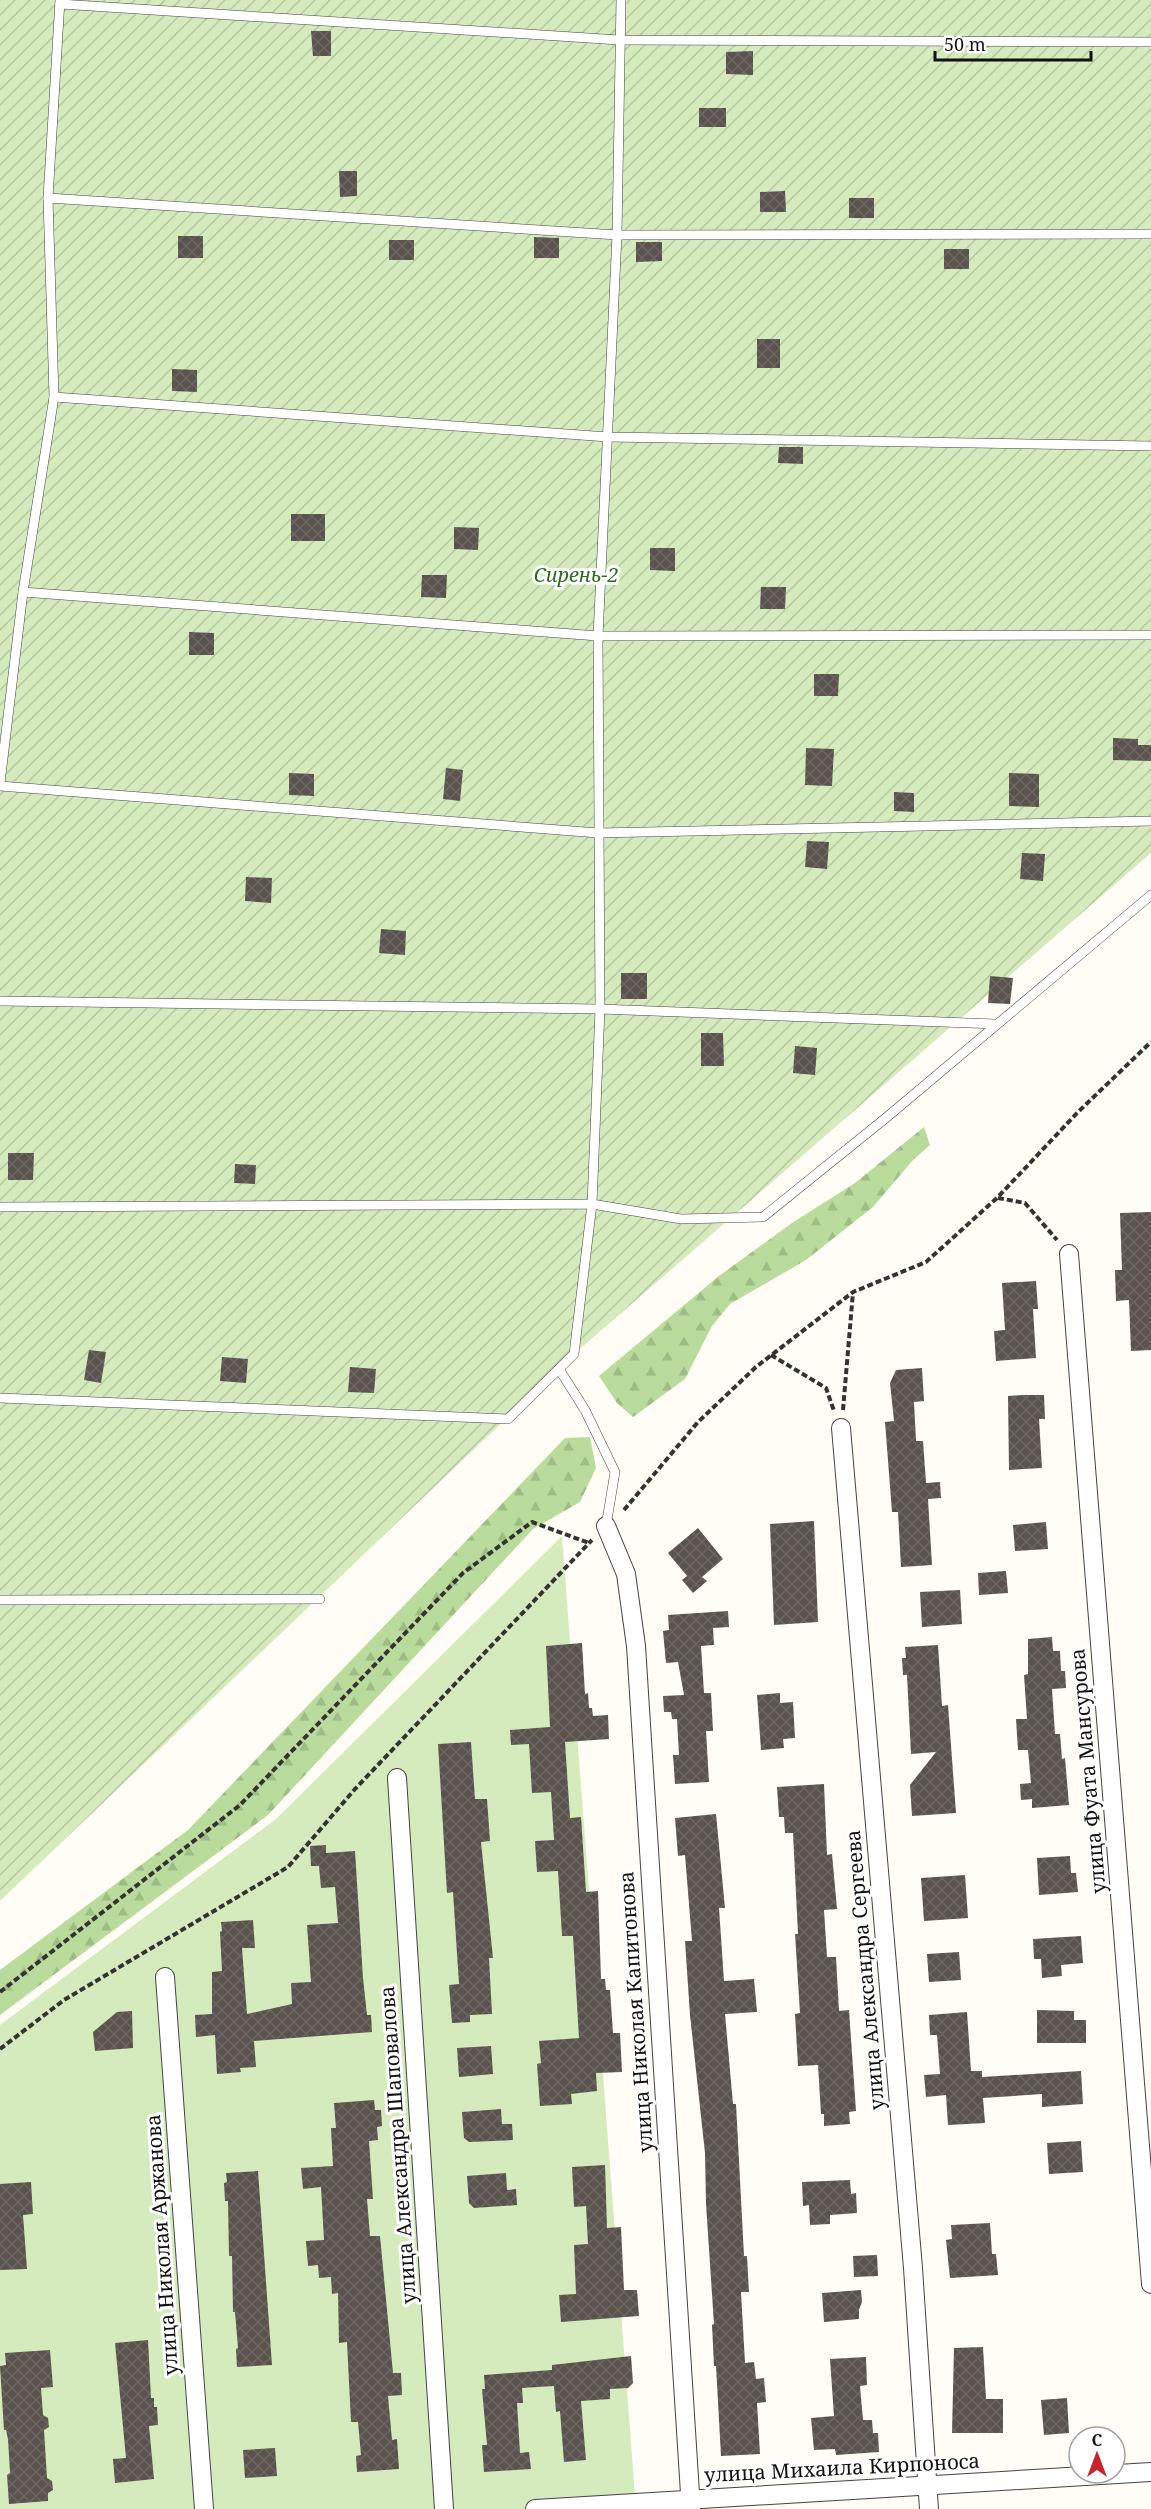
<svg xmlns="http://www.w3.org/2000/svg" width="1151" height="2509" viewBox="0 0 1151 2509" font-family="'Noto Serif',serif">
<style>
.grass{fill:#d5ebbd}
.forest{fill:url(#forest-firs)}
.garden{fill:url(#garden-furrows)}
.building{fill:url(#building-cross-hatch)}
.lines{fill:none;stroke-linecap:round;stroke-linejoin:round}
.service-casing{stroke:#444;stroke-width:10}
.minor-casing{stroke:#444;stroke-width:20}
.path{stroke:#333;stroke-width:4;stroke-dasharray:6 3;stroke-linecap:butt}
.service{stroke:#fff;stroke-width:9}
.minor{stroke:#fff;stroke-width:18}
.labels{text-anchor:middle;stroke-width:6;stroke-linejoin:round;paint-order:stroke}
.park-label{font-size:20px;font-style:italic;fill:#2f6b1f;stroke:#fff}
.street-label{font-size:20px;fill:#111;stroke:#fff}
</style>
<defs>
<pattern id="forest-firs" width="22" height="20" patternUnits="userSpaceOnUse" patternTransform="scale(1.5)"><rect width="22" height="20" fill="#b9dc9c"/><path d="M5 1l3.5 6h-7zM16 11l3.5 6h-7z" fill="#9ebc85"/></pattern>
<pattern id="garden-furrows" width="10" height="10" patternUnits="userSpaceOnUse" patternTransform="scale(1.5)"><rect width="10" height="10" fill="#d5ebbd"/><path d="M-1 1l2-2M0 10L10 0M9 11l2-2" fill="none" stroke="#b6c8a1"/></pattern>
<pattern id="building-cross-hatch" width="8" height="8" patternUnits="userSpaceOnUse" patternTransform="scale(1.5)"><rect width="8" height="8" fill="#5a524d"/><path d="M0 0l8 8M0 8l8-8" fill="none" stroke="#6d6662"/></pattern>
</defs>
<rect width="100%" height="100%" fill="#fffdf5"/>
<!-- grass -->
<path class="grass" d="M562,1536L636,2509H0V2025L276,1819Z"/>
<!-- forest -->
<g class="forest">
<path d="M924,1127L930,1145L913,1160L873,1207L806,1260L730,1304L712,1326L685,1379L633,1417L617,1403L599,1376L719,1276L792,1223L855,1183Z"/>
<path d="M590,1437L596,1468L580,1502L533,1529L268,1815L0,2015V1970L188,1830L565,1438Z"/>
</g>
<!-- garden -->
<path class="garden" d="M0,0H1151V853L574,1354L0,1901Z"/>
<!-- building -->
<g class="building">
<path d="M311,31H331V56H313Z"/>
<path d="M753,51V75L726,74V52Z"/>
<rect x="699" y="108" width="27" height="19"/>
<path d="M339,171H357V196L340,197Z"/>
<path d="M785,191L786,212H760V192Z"/>
<rect x="849" y="198" width="25" height="20"/>
<rect x="178" y="236" width="25" height="22"/>
<path d="M534,237L559,238V258H534Z"/>
<rect x="389" y="240" width="25" height="20"/>
<path d="M636,242H662V261L636,262Z"/>
<rect x="944" y="249" width="25" height="20"/>
<rect x="757" y="339" width="23" height="29"/>
<path d="M172,369L197,370V392L172,391Z"/>
<path d="M779,447H803V464L778,463Z"/>
<rect x="291" y="514" width="34" height="27"/>
<path d="M454,527L479,528L478,550L454,549Z"/>
<path d="M650,548H675V571L650,570Z"/>
<path d="M422,575H447L446,598L421,597Z"/>
<path d="M761,587H786L785,609H760Z"/>
<path d="M189,632L214,633V655H189Z"/>
<path d="M814,674H839L838,696H814Z"/>
<path d="M1113,738L1138,739V745H1151V761L1113,760Z"/>
<path d="M806,748L834,749L832,786L805,785Z"/>
<path d="M446,768L463,770L460,801L443,799Z"/>
<path d="M289,773L314,774V796L289,795Z"/>
<path d="M1009,773L1039,774V807L1009,806Z"/>
<path d="M894,792L914,793V812L894,811Z"/>
<path d="M807,841L829,842L827,869L805,867Z"/>
<path d="M1022,853L1045,854L1043,881L1020,879Z"/>
<path d="M246,877L272,878L271,903L245,901Z"/>
<path d="M381,929L406,931L405,955L379,953Z"/>
<rect x="621" y="973" width="26" height="26"/>
<path d="M990,976L1013,978L1010,1004L988,1003Z"/>
<path d="M701,1033H723L724,1066H701Z"/>
<path d="M795,1046L817,1048L815,1075L793,1073Z"/>
<path d="M8,1153H34L33,1180H8Z"/>
<path d="M235,1164L256,1165L255,1184L234,1183Z"/>
<path d="M1151,1212V1350L1131,1351L1129,1300L1116,1301L1115,1270H1122L1120,1213Z"/>
<path d="M1036,1281L1038,1309H1033L1036,1358L996,1361L994,1331L1005,1330L1002,1283Z"/>
<path d="M89,1350L106,1352L101,1383L84,1380Z"/>
<path d="M222,1357L248,1359L246,1383L220,1381Z"/>
<path d="M350,1367L376,1369L374,1393L348,1392Z"/>
<path d="M922,1368L924,1401L914,1402L916,1441H923L926,1483L940,1482L941,1498L928,1499L932,1565L901,1567L898,1512H892L885,1422L894,1421L890,1383L896,1370Z"/>
<path d="M1023,1395H1044L1045,1419H1039L1042,1468L1009,1470L1008,1396Z"/>
<path d="M814,1521L818,1622L774,1625L770,1524Z"/>
<path d="M1046,1522L1048,1549L1015,1551L1013,1525Z"/>
<path d="M698,1528L723,1559L702,1577L707,1581L693,1593L682,1580L687,1576L668,1553Z"/>
<path d="M1006,1571L1008,1593L979,1595L978,1573Z"/>
<path d="M960,1590L962,1624L922,1627L920,1592Z"/>
<path d="M728,1611L729,1627L713,1628L714,1645L701,1646L704,1693H711L713,1731H706L709,1782L675,1784L673,1755H679L677,1719H672L671,1712H664L663,1696L684,1695L678,1662L666,1663L663,1631L669,1630L668,1615Z"/>
<path d="M1052,1637L1053,1651H1060L1061,1671H1065L1066,1688L1052,1689L1055,1734H1060L1062,1759L1065,1758L1069,1805L1032,1808V1799L1021,1800L1020,1784L1031,1783L1028,1750H1018L1016,1719H1027L1024,1675L1028,1674V1639Z"/>
<path d="M582,1643L585,1694L588,1693L589,1708H592L593,1716L608,1715L609,1739L565,1742L570,1818L581,1817L586,1892L598,1891L601,1979H605L606,1990H610L613,2033H620L622,2072L596,2073L597,2091L571,2094L572,2104L540,2106L537,2064L541,2063L539,2041L579,2038L573,1936H562L558,1871L537,1872L535,1841L554,1840L551,1792L532,1793L529,1744L511,1745L510,1730L550,1727L546,1646Z"/>
<path d="M938,1645L942,1706L948,1705L956,1813L912,1816L910,1785L936,1752L911,1754L907,1675H903L902,1658H906L905,1647Z"/>
<path d="M780,1693V1703L793,1702L795,1738L783,1739L784,1748L761,1750L757,1695Z"/>
<path d="M471,1742L475,1799H487L490,1841L481,1842L493,1958H489L492,2014L470,2015V2022L452,2023L449,1985L459,1984L453,1892L447,1893L438,1744Z"/>
<path d="M824,1784L827,1855L832,1854L837,1909L824,1910L827,1957H836L839,2011L849,2010L856,2111L849,2112L850,2124L824,2126V2114H821L818,2065L798,2066L795,2014L800,2013L795,1934H798L793,1833H785L784,1817H779L777,1787Z"/>
<path d="M716,1814L725,1908H719L724,1981L754,1979L757,2012L725,2014L733,2104H736L744,2256H747L749,2292H741L745,2363L754,2362L756,2379L764,2378L766,2402L757,2403L760,2454L721,2456L716,2366H714L712,2325L714,2324L706,2204L705,2153L690,2015L685,1941H692L685,1855L678,1856L675,1818Z"/>
<path d="M326,1845V1853L355,1851L363,1978L367,2015H371L372,2032L254,2041L256,2067L240,2068L241,2072L217,2074L215,2035L196,2037L195,2015L212,2014V1972L222,1971L220,1932L222,1931L221,1922L253,1920L255,1948H242L247,2014L292,2004L291,1983L311,1982L307,1925L338,1923L335,1887L321,1888L319,1866H311L310,1846Z"/>
<path d="M1070,1856L1071,1873H1076L1078,1892L1039,1895L1037,1858Z"/>
<path d="M965,1875L968,1918L924,1921L921,1878Z"/>
<path d="M1081,1936L1083,1963L1061,1965L1062,1976L1042,1978L1041,1959H1034L1033,1939Z"/>
<path d="M959,1952L961,1980L929,1982L927,1954Z"/>
<path d="M1037,2010L1074,2011V2020H1086V2043H1037Z"/>
<path d="M132,2011L133,2048L95,2051L93,2032L117,2012Z"/>
<path d="M967,2012L971,2071H982V2077L1081,2071L1083,2104L1042,2107V2094L983,2098L985,2123L948,2125L946,2095L926,2097L924,2075L940,2074L937,2035H930L929,2015Z"/>
<path d="M491,2046L493,2074L459,2077L457,2048Z"/>
<path d="M374,2100L375,2110H381L382,2126L377,2127L378,2140L369,2141L373,2199H367L370,2236H380L393,2373H401L402,2395L388,2396L392,2440L397,2439L399,2469L357,2472L356,2456L361,2455L358,2422H351L347,2342L339,2343L338,2293L332,2294L331,2277L319,2278L318,2265L308,2266L306,2241L324,2240L321,2187L303,2189L301,2168L333,2166L331,2128H336L334,2103Z"/>
<path d="M501,2109L502,2124H512L513,2140L469,2142L464,2138L462,2112Z"/>
<path d="M1081,2141L1083,2172L1049,2174L1047,2143Z"/>
<path d="M605,2165L607,2228L621,2227L624,2290H637L639,2316L561,2322L559,2295L576,2294L574,2245L588,2244L586,2206L574,2207L572,2167Z"/>
<path d="M258,2171L272,2365L237,2367L236,2349L238,2348L235,2312H233L232,2256H229L228,2201H225L224,2183L227,2182L226,2173Z"/>
<path d="M506,2173L507,2190L516,2189L517,2205L474,2208L469,2203L467,2176Z"/>
<path d="M850,2180L851,2194L856,2193L857,2213L830,2215V2224L810,2225L809,2205L803,2206L802,2182Z"/>
<path d="M31,2182L33,2214L23,2215L27,2269L0,2270V2184Z"/>
<path d="M990,2223L992,2254H996L998,2275L950,2278L946,2240L952,2239L951,2225Z"/>
<path d="M877,2255L878,2276L854,2277L853,2256Z"/>
<path d="M861,2290L862,2302L859,2310V2319L824,2322L822,2293Z"/>
<path d="M148,2340L151,2398H154V2407H157L158,2425L149,2426L154,2479L115,2483L113,2459L126,2458L115,2343Z"/>
<path d="M983,2347L986,2399H1003V2433H952L954,2348Z"/>
<path d="M50,2350L53,2387L41,2388L43,2415L48,2418L49,2427L44,2430L47,2478L52,2481L53,2490L48,2493V2501L9,2504L7,2475L10,2473L8,2439L6,2430H4L0,2366L6,2365L5,2353Z"/>
<path d="M631,2356L633,2383L628,2388L610,2389V2399L581,2401L586,2460L564,2462L560,2411L556,2412L554,2386L522,2388L523,2403H517L520,2453L529,2452L531,2469L484,2472L482,2445H487L482,2389H485L484,2375L552,2370V2365Z"/>
<path d="M866,2357L867,2385L860,2386L863,2420H872L873,2433H878L879,2452L836,2455L835,2449L814,2450L811,2418L834,2416L830,2359Z"/>
<path d="M1067,2398L1069,2433L1044,2435L1041,2400Z"/>
<path d="M275,2448L277,2476L245,2478L243,2450Z"/>
</g>
<g class="lines">
<defs>
<g id="service">
<path d="M60,4L619,40L1151,42"/>
<path d="M48,198L617,235L1151,234"/>
<path d="M54,397L608,437L1151,446"/>
<path d="M23,592L598,636L1151,635"/>
<path d="M0,783L23,592L54,397L48,198L60,0"/>
<path d="M0,786L598,833L1151,821"/>
<path d="M0,1001L600,1009L996,1024"/>
<path d="M0,1207L592,1204L681,1219L763,1217L887,1117L1151,895"/>
<path d="M559,1369L585,1410L615,1472L606,1526"/>
<path d="M0,1398L508,1419L574,1354L592,1204L600,1009L598,636L617,235L621,0"/>
<path d="M0,1600L320,1599"/>
</g>
<g id="minor">
<path d="M1069,1254L1151,2284"/>
<path d="M841,1428L913,2268L929,2509"/>
<path d="M606,1526L626,1574L636,1646L691,2509"/>
<path d="M397,1778L444,2509"/>
<path d="M165,1977L204,2509"/>
<path d="M535,2509L1151,2472"/>
</g>
</defs>
<!-- service casing -->
<use href="#service" class="service-casing"/>
<!-- minor casing -->
<use href="#minor" class="minor-casing"/>
<!-- path -->
<g class="path">
<path d="M998,1198L1025,1203L1057,1240"/>
<path d="M771,1355L826,1388L834,1411"/>
<path d="M843,1410L853,1292"/>
<path d="M624,1510L698,1422L756,1367L853,1292L926,1262L997,1198L1078,1112L1151,1042"/>
<path d="M0,1992L240,1805L463,1573L532,1522L589,1543"/>
<path d="M0,2049L64,2000L288,1867L355,1789L592,1540"/>
</g>
<!-- service -->
<use href="#service" class="service"/>
<!-- minor -->
<use href="#minor" class="minor"/>
</g>
<g class="labels">
<!-- park labels -->
<g class="park-label">
<text x="576" y="582">Сирень-2</text>
</g>
<!-- street labels -->
<g class="street-label">
<text transform="translate(1088 1771) rotate(-95)" y="7">улица Фуата Мансурова</text>
<text transform="translate(865 1970) rotate(-95)" y="7">улица Александра Сергеева</text>
<text transform="translate(636 2012) rotate(-94)" y="7">улица Николая Капитонова</text>
<text transform="translate(398 2145) rotate(-94)" y="7">улица Александра Шаповалова</text>
<text transform="translate(162 2245) rotate(-94)" y="7">улица Николая Аржанова</text>
<text transform="translate(842 2468) rotate(-3)" y="7">улица Михаила Кирпоноса</text>
</g>
</g>
<!-- north arrow -->
<g transform="translate(1097 2455)"><circle r="28" fill="#ffffff" stroke="#a0a0a0" stroke-width="1.5"/>
<path d="M0-4.5L10 22L0 15L-10 22Z" fill="#c4262e"/>
<text y="-9" font-size="16" font-weight="bold" text-anchor="middle" fill="#111111">С</text>
</g>
<!-- scale -->
<path d="M935 51v9h156v-9" fill="none" stroke="#111111" stroke-width="3"/>
<text x="944" y="51" font-size="18" fill="#111111" stroke="#ffffff" stroke-width="4.5" paint-order="stroke">50 m</text>
</svg>
